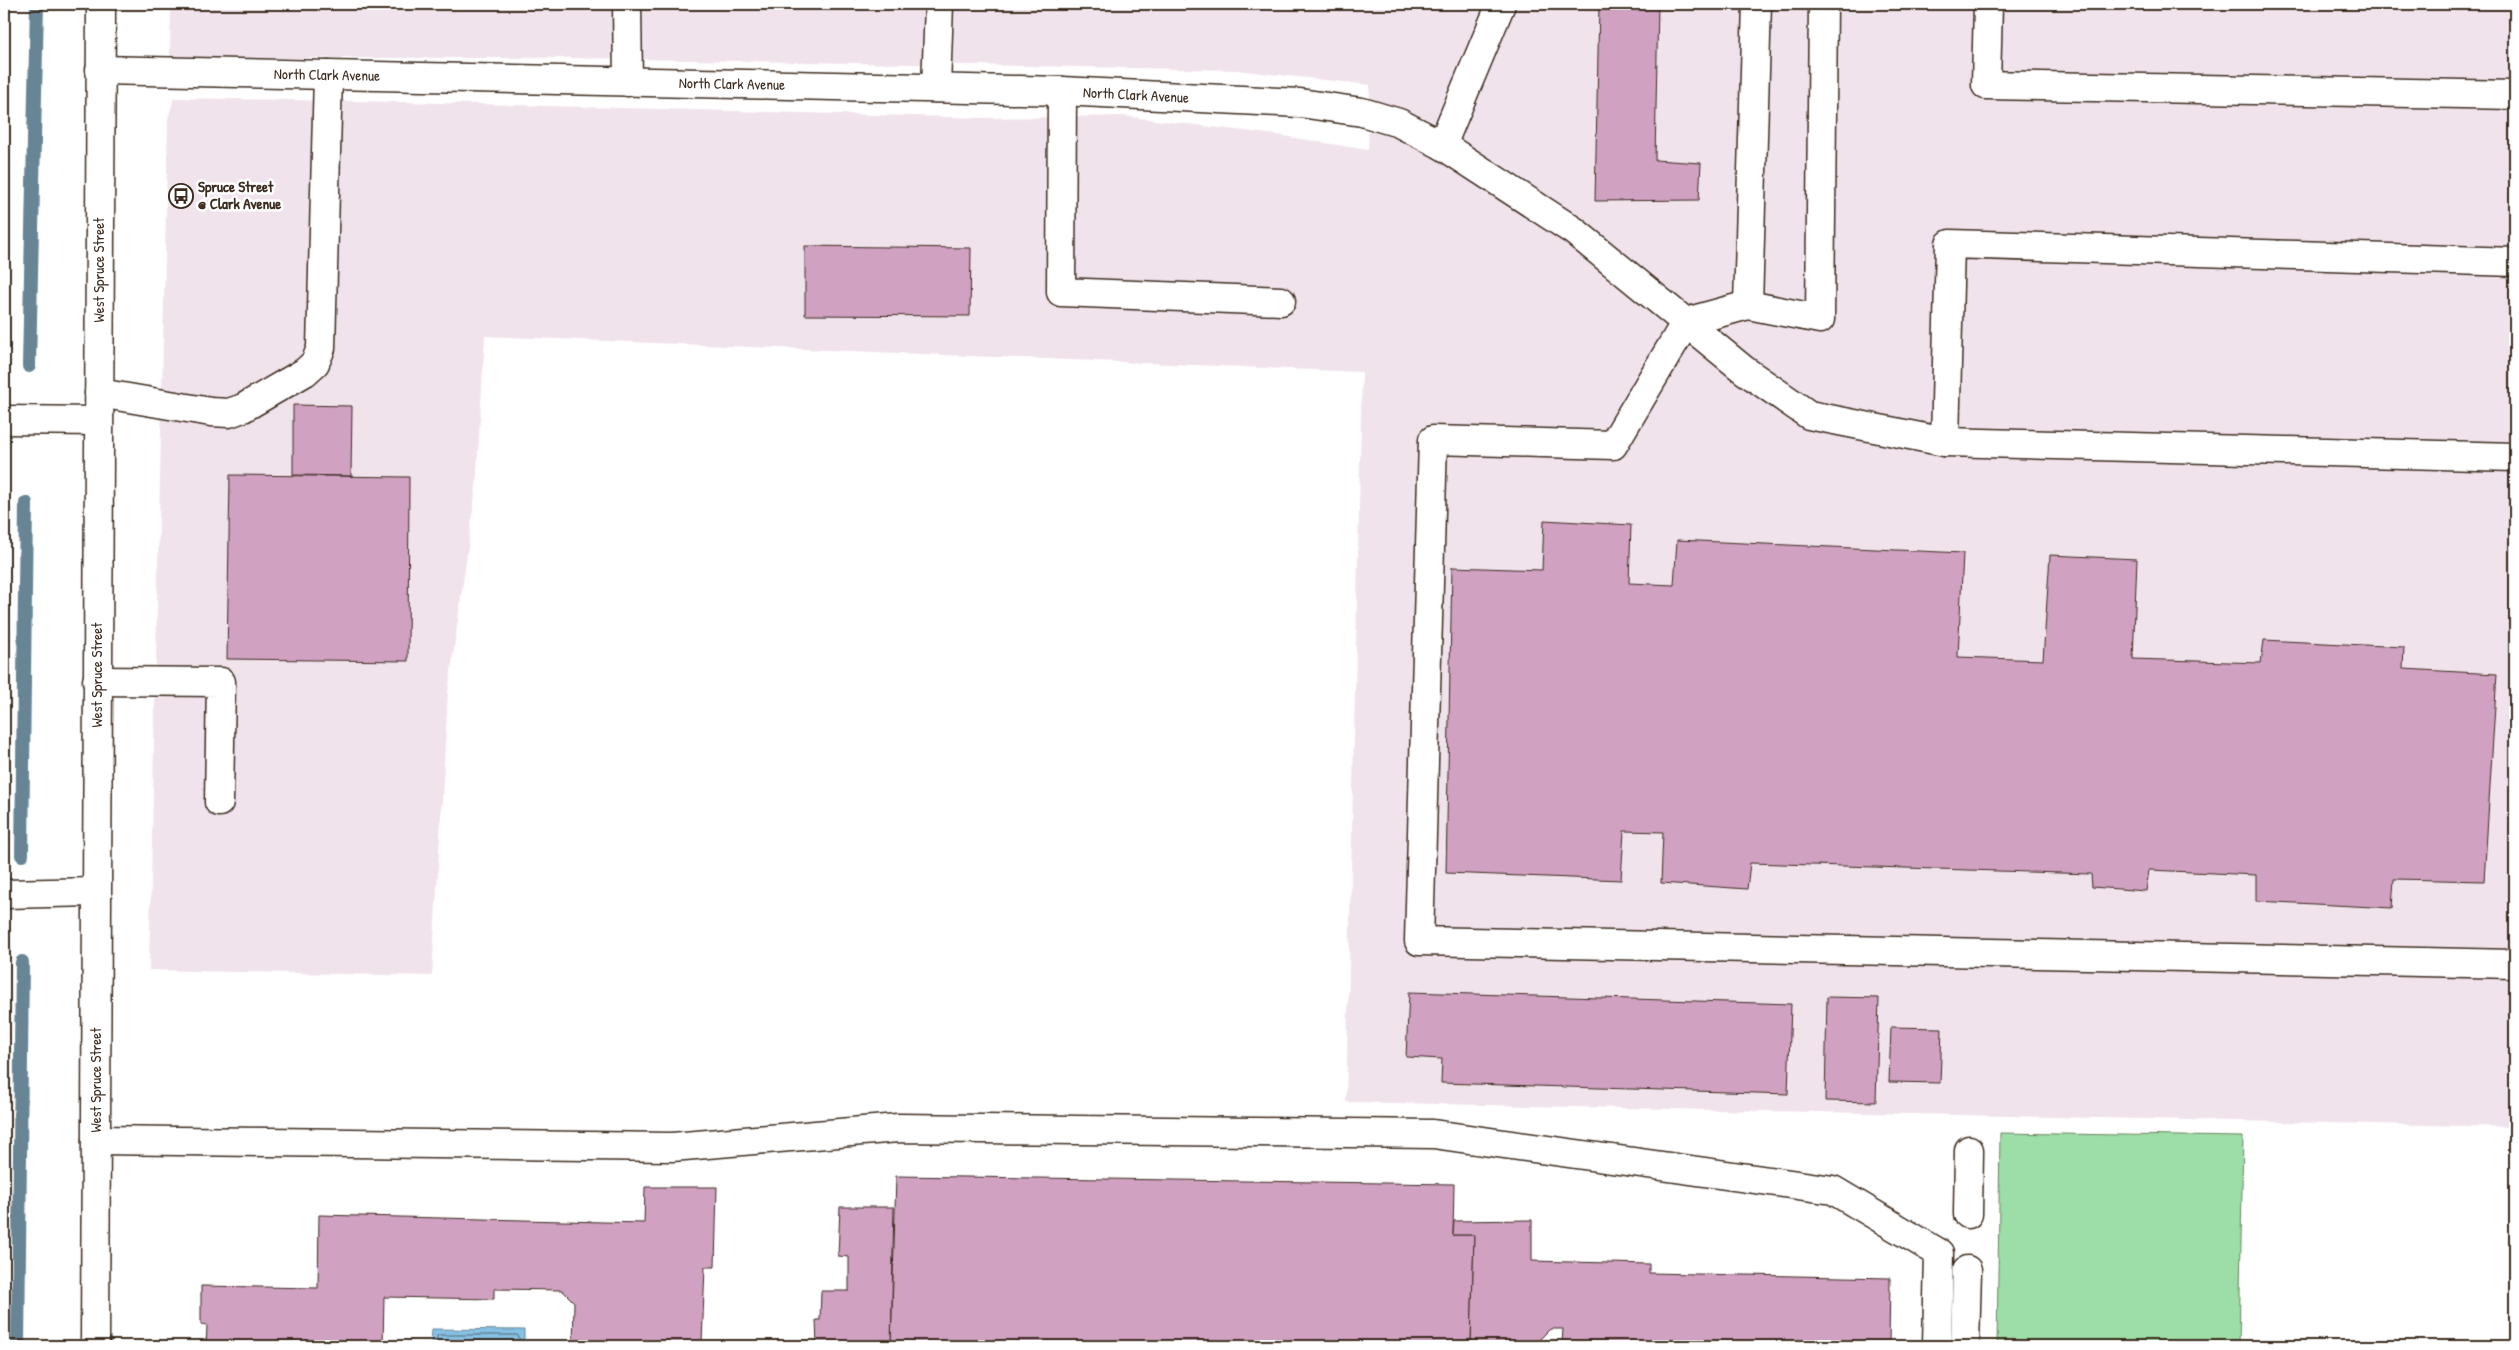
<svg xmlns="http://www.w3.org/2000/svg" width="2519" height="1350" viewBox="0 0 2519 1350" font-family="'Patrick Hand',sans-serif">
<style>
.built{fill:#f1e3ec}
.green{fill:#9ddda7;stroke:#6c8462}
.water{fill:#84c1e4;stroke:#678595}
.lines{fill:none;stroke-linecap:round;stroke-linejoin:round}
.shore{stroke:#58666d;stroke-width:1}
.stream{stroke:#678595;stroke-width:14}
.building{fill:#d0a1c1;stroke:#3b2a1e}
.minor-casing{stroke:#3b2a1e;stroke-width:31}
.minor{stroke:#fff;stroke-width:28}
.labels{text-anchor:middle;stroke-width:5;stroke-linejoin:round;paint-order:stroke}
.street-label{font-size:15px;fill:#3b2a1e;stroke:#fff}
.poi-label{font-size:15px;font-weight:bold;fill:#3b2a1e;stroke:#fff;text-anchor:start}
</style>
<rect width="100%" height="100%" fill="#fff"/>
<filter id="ink" filterUnits="userSpaceOnUse"><feTurbulence type="fractalNoise" baseFrequency=".02" numOctaves="2"/><feDisplacementMap in="SourceGraphic" scale="10" xChannelSelector="R" yChannelSelector="G"/><feConvolveMatrix kernelMatrix="1 2 1 2 8 2 1 2 1" color-interpolation-filters="sRGB"/></filter>
<g filter="url(#ink)">
<!-- built -->
<path class="built" d="M171,4H2515V1127L1346,1102L1362,372L485,336L476,488L448,693L432,976L149,970L168,119L174,98L403,102L986,118L1123,116L1277,135L1368,150L1370,85L1236,70L582,58H170Z"/>
<!-- green -->
<path class="green" d="M2000,1133L2243,1137L2239,1346H1997Z"/>
<!-- water -->
<path class="water" d="M432,1329L524,1330V1346H416L431,1345Z"/>
<g class="lines">
<!-- shore -->
<g class="shore">
<path d="M436,1346L437,1336L439,1335H517L519,1337V1346"/>
<path d="M443,1346L445,1341H511L513,1346"/>
</g>
<!-- stream -->
<g class="stream">
<path d="M29,366L37,4"/>
<path d="M22,855L26,503"/>
<path d="M18,1346L22,962"/>
</g>
</g>
<!-- building -->
<g class="building">
<path d="M1599,4H1658L1655,160L1701,163L1699,200L1595,201Z"/>
<path d="M805,246L971,248L970,316L805,315Z"/>
<path d="M293,405L352,406L351,476L293,475Z"/>
<path d="M230,475L409,477L408,661L227,659Z"/>
<path d="M1544,520L1631,525L1629,583L1674,585L1677,540L1963,553L1958,657L2043,660L2050,555L2137,559L2133,659L2261,663L2264,640L2404,647L2403,669L2497,674L2484,881L2394,879L2392,908L2256,901V875L2149,870L2146,891L2092,887L2091,874L1750,863L1747,889L1661,883L1663,832L1624,831L1621,880L1446,873L1452,567L1542,570Z"/>
<path d="M1409,992L1791,1004L1788,1094L1441,1083L1442,1059L1406,1057Z"/>
<path d="M1827,997L1879,998L1876,1102L1825,1101Z"/>
<path d="M1891,1027L1942,1028L1940,1083L1889,1082Z"/>
<path d="M896,1176L1454,1184L1453,1235H1474L1471,1346H891Z"/>
<path d="M645,1187H717L715,1267H705L702,1343H696V1346H573L574,1302L562,1290L494,1289V1299L384,1297L383,1346H206L207,1325L201,1324V1286L318,1288L319,1215L644,1223Z"/>
<path d="M840,1207H894L891,1346H817L816,1320H820L821,1291H849V1257L838,1256Z"/>
<path d="M1532,1220V1261L1649,1264V1273L1890,1278L1889,1346H1754L1751,1343H1741L1740,1346H1633L1562,1343L1563,1329H1550L1538,1341V1346H1471L1474,1235H1453L1454,1221Z"/>
</g>
<g class="lines">
<defs>
<g id="minor">
<path d="M627,4L628,82"/>
<path d="M1823,4L1820,319L1748,305L1686,322L1613,445L1433,440L1419,941L2515,964"/>
<path d="M1988,4L1986,85L2515,95"/>
<path d="M100,70L1062,91L1300,103L1362,112L1399,123L1442,145L1574,231L1744,370L1809,415L1945,442L2515,457"/>
<path d="M936,88L939,4"/>
<path d="M1062,91L1061,292L1281,301"/>
<path d="M1442,145L1501,4"/>
<path d="M1748,305L1757,4"/>
<path d="M99,393L211,412L229,413L243,408L305,372L315,363L321,348L328,75"/>
<path d="M4,420L98,421"/>
<path d="M1945,442L1950,244L2515,262"/>
<path d="M97,681L221,682L219,802"/>
<path d="M4,894L96,892"/>
<path d="M96,1140L672,1147L898,1128L1433,1134L1833,1190L1939,1253L1937,1346"/>
<path d="M1968,1214L1969,1150"/>
<path d="M95,1346L101,4"/>
<path d="M1965,1346L1967,1270"/>
</g>
</defs>
<!-- minor casing -->
<use href="#minor" class="minor-casing"/>
<!-- minor -->
<use href="#minor" class="minor"/>
</g>
</g>
<!-- icons -->
<defs>
<symbol id="bus-ring" viewBox="-11 -11 22 22"><circle r="9.5" fill="#fff" stroke="#3b2a1e" stroke-width="1.5"/><path d="M-5-6H5V4H4V6H2V4H-2V6H-4V4H-5ZM-3.5-4V0h7V-4ZM-3.5 1.2v1.5H-2V1.2ZM2 1.2v1.5H3.5V1.2Z" fill="#3b2a1e"/></symbol>
</defs>
<g fill-rule="evenodd">
<use href="#bus-ring" x="167" y="182" width="28" height="28"/>
</g>
<g class="labels">
<!-- street labels -->
<g class="street-label">
<text transform="translate(327 75) rotate(1)" y="5">North Clark Avenue</text>
<text transform="translate(732 84) rotate(1)" y="5">North Clark Avenue</text>
<text transform="translate(1136 95) rotate(3)" y="5">North Clark Avenue</text>
<text transform="translate(99 270) rotate(-90)" y="5">West Spruce Street</text>
<text transform="translate(97 675) rotate(-90)" y="5">West Spruce Street</text>
<text transform="translate(96 1080) rotate(-90)" y="5">West Spruce Street</text>
</g>
<!-- poi labels -->
<g class="poi-label">
<text x="198" y="192">Spruce Street<tspan x="198" dy="17">@ Clark Avenue</tspan></text>
</g>
</g>
<!-- margin -->
<rect width="2519" height="1350" fill="none" stroke="#fff" stroke-width="20"/>
<rect x="10" y="10" width="2499" height="1330" fill="none" stroke="#3b2a1e" stroke-width="2" filter="url(#ink)"/>
</svg>
